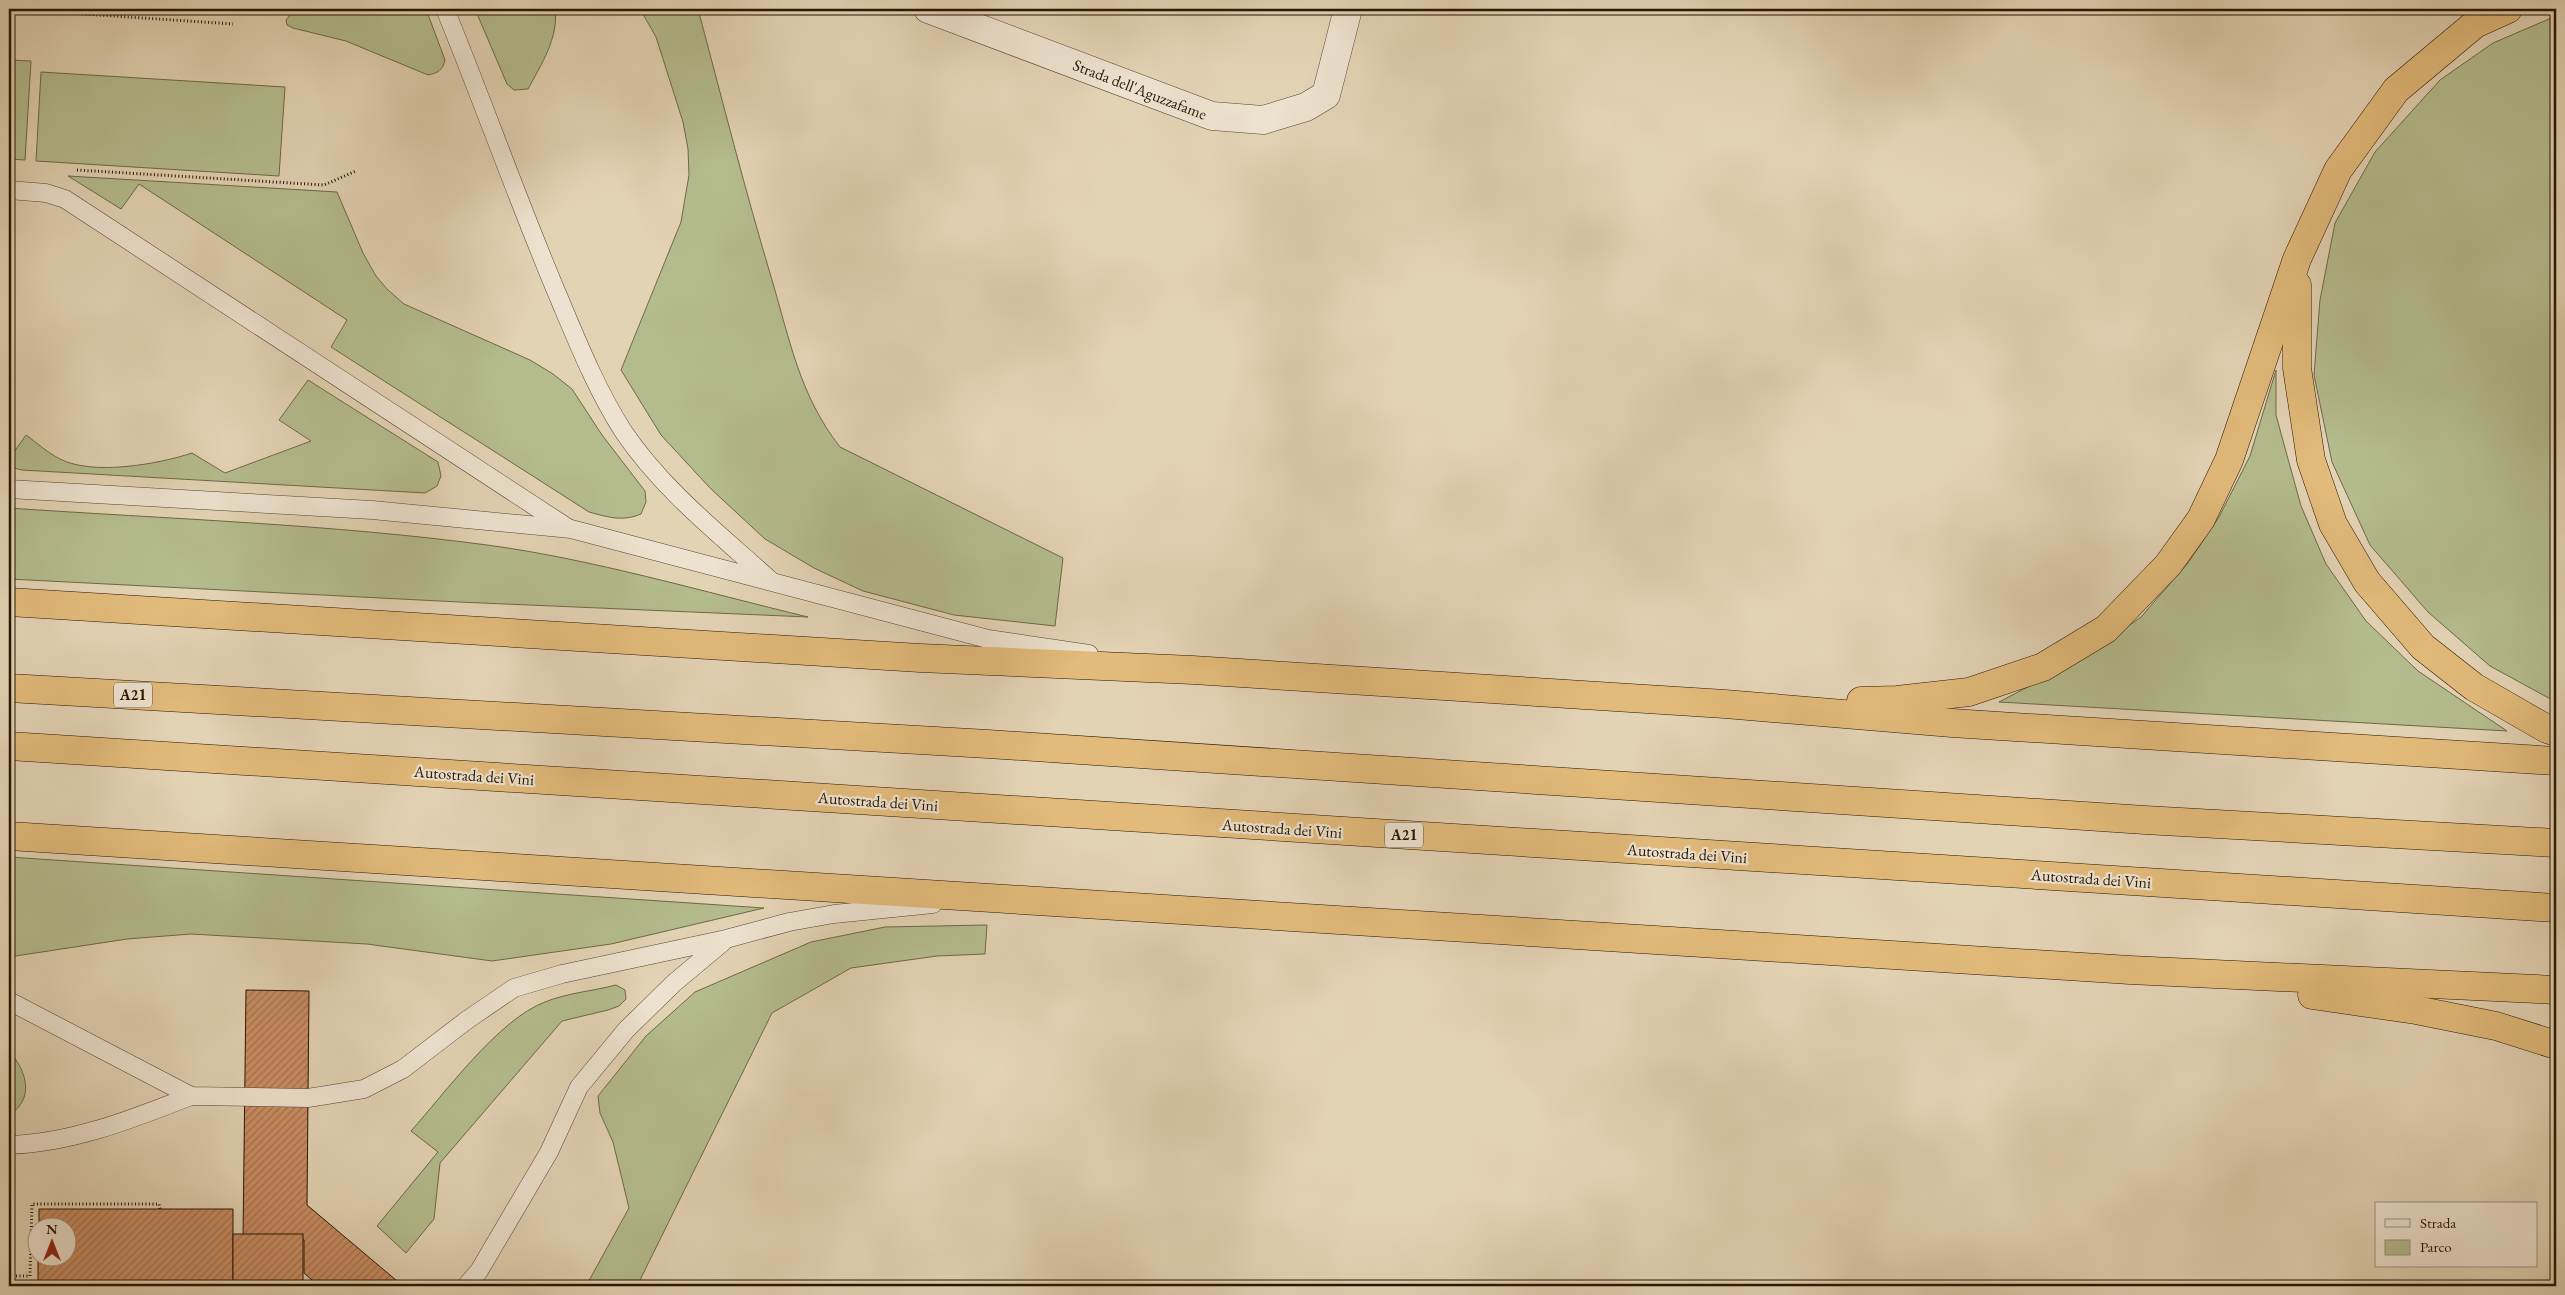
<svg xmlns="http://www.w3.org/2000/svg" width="2565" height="1295" viewBox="0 0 2565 1295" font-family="'EB Garamond',serif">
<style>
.green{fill:#b4bc8d;stroke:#6e6847}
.building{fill:url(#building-hatch);stroke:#271501}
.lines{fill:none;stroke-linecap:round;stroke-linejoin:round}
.lane-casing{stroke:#56442e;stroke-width:19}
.street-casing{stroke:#56442e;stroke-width:29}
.highway-casing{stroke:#271501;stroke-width:29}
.path{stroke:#271501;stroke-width:3;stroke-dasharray:1 2.5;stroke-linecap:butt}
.lane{stroke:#ede2cf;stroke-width:18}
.street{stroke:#ede2cf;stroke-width:28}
.highway{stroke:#e2ba7a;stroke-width:28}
.labels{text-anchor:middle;stroke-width:4.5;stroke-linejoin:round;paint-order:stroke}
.shield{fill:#ede2cf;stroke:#62523f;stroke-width:1}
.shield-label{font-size:15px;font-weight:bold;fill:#271501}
.street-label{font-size:16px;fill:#271501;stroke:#ede2cf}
</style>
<defs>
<pattern id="building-hatch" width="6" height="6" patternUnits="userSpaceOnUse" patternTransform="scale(1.25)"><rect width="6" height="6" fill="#ca8e64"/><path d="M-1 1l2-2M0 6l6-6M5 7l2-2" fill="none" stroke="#a47350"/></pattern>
</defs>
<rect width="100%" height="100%" fill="#e3d3b5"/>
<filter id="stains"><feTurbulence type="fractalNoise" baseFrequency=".004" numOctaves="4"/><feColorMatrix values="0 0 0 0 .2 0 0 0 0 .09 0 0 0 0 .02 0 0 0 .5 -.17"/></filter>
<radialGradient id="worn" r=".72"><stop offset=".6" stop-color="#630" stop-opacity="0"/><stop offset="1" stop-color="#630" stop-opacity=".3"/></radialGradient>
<!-- green -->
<g class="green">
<path d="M295,9H426L445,60C443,70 438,73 428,75L346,41L293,28L287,25L286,20Z"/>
<path d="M475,9H555C559,37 541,65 528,89L514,90L507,84Z"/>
<path d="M640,9H698C722,99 745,190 772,280C790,341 800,396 840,447L1063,558L1055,626L954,615L863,591L814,568L765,539L710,488L661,435L621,370L681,222L689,175L688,149L683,122L656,37Z"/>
<path d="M2556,16V702L2490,666L2428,612L2370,545L2332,462L2314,375L2320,300L2335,223L2375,152L2440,80L2493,43Z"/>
<path d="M9,60L31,61L25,160L9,159Z"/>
<path d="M41,72L285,87L279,176L36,161Z"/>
<path d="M68,176L337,192L363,253L376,276L387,289L404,304L530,360L553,374L572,389L602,435L645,491L646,502L641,514C622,522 608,517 589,512L331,347L347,320L139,184L121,209Z"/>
<path d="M2276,370V415L2285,448L2301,506L2326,564L2366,621L2418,671L2507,731L1999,702L2087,656L2141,617L2188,563L2219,517L2250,456Z"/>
<path d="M308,380L438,462L441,476L437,486L425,493L22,470L9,467V459L26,435C37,443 48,453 60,459C93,476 159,464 192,453L225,473L311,441L279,420Z"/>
<path d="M9,508C168,519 329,524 487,545C592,559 704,592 808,617L459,602L9,579Z"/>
<path d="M9,857L764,908L611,944L492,961L367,944L191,934L127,939L9,957Z"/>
<path d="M987,925L985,954L937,956L851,968L772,1013L637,1286H586L629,1208L613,1142L600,1113L598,1096L646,1036L695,992L811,942L885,927Z"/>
<path d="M616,985L625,990L626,999L619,1006L608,1010L562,1021L440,1163L434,1219L406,1253L377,1226L438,1152L411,1131C445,1093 499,1019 545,1002C567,993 593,991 616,985Z"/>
<path d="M9,1051C27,1071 35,1099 9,1115Z"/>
</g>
<!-- building -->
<g class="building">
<path d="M246,990L309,991L307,1205L403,1286H319L304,1273V1240L243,1239Z"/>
<path d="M39,1209H233V1286H38V1258H68V1228H39Z"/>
<rect x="233" y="1234" width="70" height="52"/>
</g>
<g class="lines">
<defs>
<g id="lane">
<path d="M445,9C483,102 517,198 556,291C576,338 595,387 623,431C662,489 718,533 769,579"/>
<path d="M9,190L46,193L65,199L568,528"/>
<path d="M9,489L372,510L571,529L988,639L1089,654"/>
<path d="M9,1001L191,1096L308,1098L364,1089L403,1069L467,1020L514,988L562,974L726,939L789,922L834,914L933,904"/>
<path d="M9,1145C73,1143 132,1119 191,1096"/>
<path d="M466,1286L479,1271L549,1152L579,1087L626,1030L674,983L723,942"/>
</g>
<path id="street" d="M928,9L1212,116L1263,120L1306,107L1326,95L1348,9"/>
<g id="highway">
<path d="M2297,285V368L2311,460L2333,524L2367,582L2423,647L2474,687L2547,729L2556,732"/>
<path d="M9,602L920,658L1193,670L1725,704L1952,723L2556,761"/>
<path d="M9,688L988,744L2145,820L2556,843"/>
<path d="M1861,701L1897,700L1969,692L2043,667L2106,629L2168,565L2201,519L2229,460L2297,259L2338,170L2396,90L2475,24L2508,9"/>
<path d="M9,746L2556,908"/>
<path d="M9,836L2130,970L2556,990"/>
<path d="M2312,995L2416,1010L2496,1026L2556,1045"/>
</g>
</defs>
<!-- lane casing -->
<use href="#lane" class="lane-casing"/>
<!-- street casing -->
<use href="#street" class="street-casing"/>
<!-- highway casing -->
<use href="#highway" class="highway-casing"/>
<!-- path -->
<g class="path">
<path d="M9,9L233,24"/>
<path d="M77,170L324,185L356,171"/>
<path d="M9,1276H30L32,1204H159L160,1209"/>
</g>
<!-- lane -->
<use href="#lane" class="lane"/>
<!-- street -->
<use href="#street" class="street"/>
<!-- highway -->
<use href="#highway" class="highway"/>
</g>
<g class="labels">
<!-- shield labels -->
<g class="shield">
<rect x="114" y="682.5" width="38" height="25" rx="4"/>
<rect x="1385" y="822.5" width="38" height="25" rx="4"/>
</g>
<g class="shield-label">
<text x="133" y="700">A21</text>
<text x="1404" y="840">A21</text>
</g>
<!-- street labels -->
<g class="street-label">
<text transform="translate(1140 89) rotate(21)" y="6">Strada dell'Aguzzafame</text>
<text transform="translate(474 775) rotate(4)" y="6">Autostrada dei Vini</text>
<text transform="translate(878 801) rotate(4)" y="6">Autostrada dei Vini</text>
<text transform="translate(1282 828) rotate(4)" y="6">Autostrada dei Vini</text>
<text transform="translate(1687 853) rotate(4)" y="6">Autostrada dei Vini</text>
<text transform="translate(2091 878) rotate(4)" y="6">Autostrada dei Vini</text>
</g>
</g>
<!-- margin -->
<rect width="2565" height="1295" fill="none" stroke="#e3d3b5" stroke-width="30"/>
<rect x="10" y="10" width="2545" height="1275" fill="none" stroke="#271501" stroke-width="2.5"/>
<rect x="15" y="15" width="2535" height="1265" fill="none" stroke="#271501"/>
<!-- legend -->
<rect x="2375" y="1202" width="162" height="65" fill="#ede2cf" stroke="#9e907d"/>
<rect x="2385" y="1219" width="25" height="8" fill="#ede2cf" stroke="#9e907d"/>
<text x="2420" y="1228" font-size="15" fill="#271501">Strada</text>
<rect x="2385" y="1240" width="25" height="15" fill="#b4bc8d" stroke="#9e907d"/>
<text x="2420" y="1252" font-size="15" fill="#271501">Parco</text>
<!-- north arrow -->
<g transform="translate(52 1242)"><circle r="24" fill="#ede2cf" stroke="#9e907d"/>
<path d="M0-4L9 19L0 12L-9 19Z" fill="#8f2418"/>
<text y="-8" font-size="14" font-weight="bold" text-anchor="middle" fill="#271501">N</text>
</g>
<rect width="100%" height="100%" filter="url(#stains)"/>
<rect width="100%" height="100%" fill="url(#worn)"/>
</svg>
